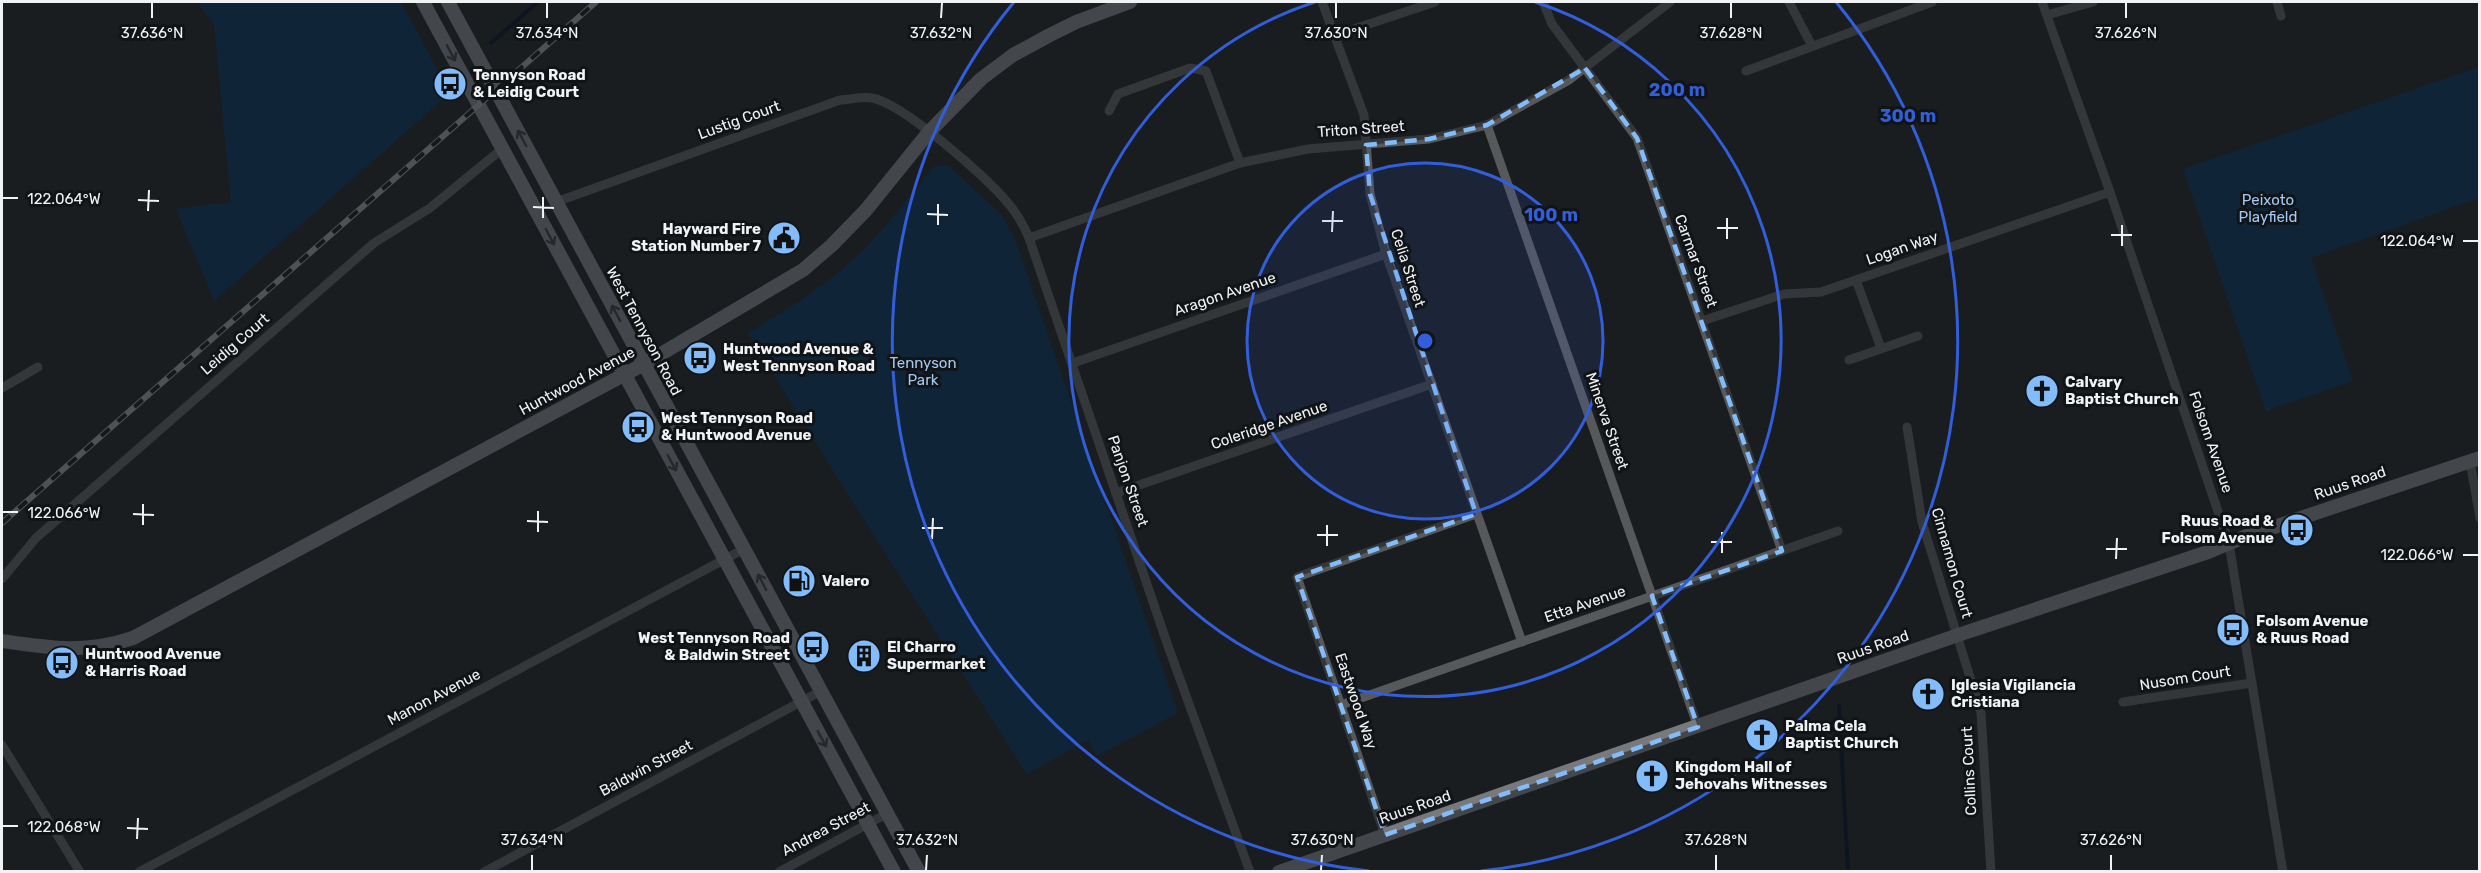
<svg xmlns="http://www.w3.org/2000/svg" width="2481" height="873" viewBox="0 0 2481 873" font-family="Rubik,sans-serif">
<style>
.green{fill:#062d52}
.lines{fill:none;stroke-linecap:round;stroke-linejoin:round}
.stream{stroke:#000920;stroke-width:4}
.street{stroke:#565859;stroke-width:9}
.secondary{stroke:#77797c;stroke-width:14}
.rail-casing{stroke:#909294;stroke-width:6}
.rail{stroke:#111417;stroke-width:4;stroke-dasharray:11;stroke-linecap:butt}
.oneway{stroke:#35373a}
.marked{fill:none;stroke:#83bcfb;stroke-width:4.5;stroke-dasharray:12 8;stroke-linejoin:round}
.ticks{fill:none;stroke:#f0f2f4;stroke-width:2}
.ring{fill:none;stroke:#325edb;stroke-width:3}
.labels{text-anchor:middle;stroke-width:6;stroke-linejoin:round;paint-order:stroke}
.poi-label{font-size:15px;font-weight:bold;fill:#f0f2f4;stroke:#111417;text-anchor:start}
.street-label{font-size:15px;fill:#f0f2f4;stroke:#111417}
.park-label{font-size:15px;fill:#a2c9f5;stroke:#111417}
.ticks-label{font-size:15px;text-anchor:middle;fill:#f0f2f4;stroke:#111417;stroke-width:6;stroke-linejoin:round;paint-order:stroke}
.centre{fill:#325edb;stroke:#111417;stroke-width:3}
.ring-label{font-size:18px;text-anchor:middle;font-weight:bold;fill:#325edb;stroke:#111417;stroke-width:6;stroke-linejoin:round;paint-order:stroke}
</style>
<rect width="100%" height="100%" fill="#1a1d20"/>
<!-- green -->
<g class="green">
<path d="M200,2H401L450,93L214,301L176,209L231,202L214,24L200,6Z"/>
<path d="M2479,67V198L2311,258L2353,381L2266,411L2183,169Z"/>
<path d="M947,165L1002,215L1015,239L1178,713L1097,756L1088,740L1027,774L850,498L748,333C780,314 811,295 840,271C876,242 904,203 933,167Z"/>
</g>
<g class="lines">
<!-- stream -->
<g class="stream">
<path d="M491,43L538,2"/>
<path d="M1839,706L1848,872"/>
</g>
<!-- street -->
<g class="street">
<path d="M1322,2L1364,115L1370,194L1386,254L1522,642"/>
<path d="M1543,2L1552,24L1637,138L1782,551"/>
<path d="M1789,2L1812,46"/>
<path d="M2042,2L2110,192L2229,544L2283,872"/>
<path d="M2277,2L2281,16"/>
<path d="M2047,15L2093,2"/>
<path d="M1336,35L1435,2"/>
<path d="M1746,71L1932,2"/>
<path d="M1109,111L1118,94L1190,68L1206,71L1240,163"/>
<path d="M1487,125L1698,727"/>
<path d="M556,202L840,100C849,100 862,96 872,98C902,103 987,177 1007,202C1017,213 1023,224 1029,238L1168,646L1250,872"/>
<path d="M1029,238L1240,163L1308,149L1429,139L1487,125L1569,80L1670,2"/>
<path d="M1856,280L1881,348"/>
<path d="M1702,321L1784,294L1821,292L2110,192"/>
<path d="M1849,360L1918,336"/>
<path d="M1073,363L1386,254"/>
<path d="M2,388L38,367"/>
<path d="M1907,427L1922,522L1981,713L1991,872"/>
<path d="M2470,461L2480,518"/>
<path d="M1116,493L1432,384"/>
<path d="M2,579L36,538L374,243L430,208L502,149"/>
<path d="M2123,702L2252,683"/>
<path d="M1341,705L1838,531"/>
<path d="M2,745L80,872"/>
<path d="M1385,835L1297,577L1476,514"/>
<path d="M139,872L744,549"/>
<path d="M484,872L821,691"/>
<path d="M779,872L888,813"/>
</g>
<!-- secondary -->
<g class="secondary">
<path d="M423,2L894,872"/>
<path d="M448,2L919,872"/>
<path d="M2,641C49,648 86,654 133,638L644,364L803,270L832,245L866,210L929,132L981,79L1013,55L1048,36L1076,22L1130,2"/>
<path d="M1279,872L1958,635L2208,552L2244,537L2480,458"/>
</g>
<defs>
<path id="rail" d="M2,523L596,2"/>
</defs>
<!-- rail casing -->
<use href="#rail" class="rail-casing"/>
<!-- rail -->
<use href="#rail" class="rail"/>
</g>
<!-- one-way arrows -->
<defs><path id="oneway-shaft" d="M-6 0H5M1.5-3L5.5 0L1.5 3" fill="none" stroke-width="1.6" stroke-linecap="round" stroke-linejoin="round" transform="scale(1.5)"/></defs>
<g class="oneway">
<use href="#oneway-shaft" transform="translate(451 53) rotate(62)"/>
<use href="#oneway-shaft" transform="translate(522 138) rotate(-118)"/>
<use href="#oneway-shaft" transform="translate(550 237) rotate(62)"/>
<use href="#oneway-shaft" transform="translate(616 313) rotate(-118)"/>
<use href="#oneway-shaft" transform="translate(672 463) rotate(61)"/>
<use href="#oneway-shaft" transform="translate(762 582) rotate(-118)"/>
<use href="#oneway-shaft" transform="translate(822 739) rotate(61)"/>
</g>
<!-- marked area -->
<path d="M0 0H2481V873H0ZM1585,68L1637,138L1782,551L1652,596L1698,727L1385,835L1297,577L1476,514L1370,194L1366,145L1429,139L1487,125Z" fill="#1a1d20" fill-opacity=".55" fill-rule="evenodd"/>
<path class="marked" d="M1585,68L1637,138L1782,551L1652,596L1698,727L1385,835L1297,577L1476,514L1370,194L1366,145L1429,139L1487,125Z"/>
<!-- ticks -->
<path class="ticks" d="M152,18V3M547,18V3M941,18L942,3M1336,18V3M1731,18V3M2126,18V3M3,198H18M138,200L159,201M533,207L554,208M148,211L149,190M927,214L948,215M543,218V197M1322,221H1343M938,225V204M1717,228H1738M1332,232L1333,211M2111,235H2132M1727,239V218M2463,241H2478M2122,246V225M3,512H18M133,514L154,515M527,521L548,522M143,525V504M922,528H943M538,532V511M1317,535H1338M932,539L933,518M1711,542H1732M1327,546V525M2106,549H2127M1722,553V532M2463,555H2478M2116,559L2117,538M3,826H18M127,828L148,829M137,839L138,818M532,870V855M926,870L927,855M1321,870L1322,855M1716,870V855M2111,870V855"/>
<!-- distance rings -->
<circle cx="1425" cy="341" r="178" fill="#325edb" fill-opacity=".12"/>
<g class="ring">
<circle cx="1425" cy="341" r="178"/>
<path d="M1535 2A356 356 0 1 1 1315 2"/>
<path d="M1369 871A533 533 0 0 1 1014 2M1836 2A533 533 0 0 1 1481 871"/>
</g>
<!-- icons -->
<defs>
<symbol id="bus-disc" viewBox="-11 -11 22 22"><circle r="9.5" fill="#83bcfb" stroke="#111417"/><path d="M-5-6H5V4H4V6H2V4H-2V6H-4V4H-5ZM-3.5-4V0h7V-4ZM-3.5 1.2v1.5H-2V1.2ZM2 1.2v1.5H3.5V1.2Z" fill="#111"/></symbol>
<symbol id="civic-disc" viewBox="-11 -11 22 22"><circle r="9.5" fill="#83bcfb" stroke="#111417"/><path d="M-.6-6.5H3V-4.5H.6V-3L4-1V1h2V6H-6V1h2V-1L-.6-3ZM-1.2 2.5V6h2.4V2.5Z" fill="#111"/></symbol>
<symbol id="church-disc" viewBox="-11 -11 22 22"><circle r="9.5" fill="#83bcfb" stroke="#111417"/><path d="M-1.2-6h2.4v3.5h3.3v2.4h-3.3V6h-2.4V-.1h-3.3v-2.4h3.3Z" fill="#111"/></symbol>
<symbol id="fuel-disc" viewBox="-11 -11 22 22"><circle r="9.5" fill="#83bcfb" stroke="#111417"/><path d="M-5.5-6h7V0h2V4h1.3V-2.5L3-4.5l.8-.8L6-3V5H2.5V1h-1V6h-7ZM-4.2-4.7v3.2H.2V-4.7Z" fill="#111"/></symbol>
<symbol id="building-disc" viewBox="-11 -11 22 22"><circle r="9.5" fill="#83bcfb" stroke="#111417"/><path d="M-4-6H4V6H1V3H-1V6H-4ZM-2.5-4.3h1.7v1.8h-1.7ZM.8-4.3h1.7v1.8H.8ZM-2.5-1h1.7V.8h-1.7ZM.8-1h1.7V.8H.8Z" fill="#111"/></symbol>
</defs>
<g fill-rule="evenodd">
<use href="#bus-disc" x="431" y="65" width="38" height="38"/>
<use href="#civic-disc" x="765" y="219" width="38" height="38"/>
<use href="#bus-disc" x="681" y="339" width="38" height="38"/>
<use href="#church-disc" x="2023" y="372" width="38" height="38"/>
<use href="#bus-disc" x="619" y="408" width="38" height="38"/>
<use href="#bus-disc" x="2278" y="511" width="38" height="38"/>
<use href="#fuel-disc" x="780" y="562" width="38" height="38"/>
<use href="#bus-disc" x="2214" y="611" width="38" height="38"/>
<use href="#bus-disc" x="794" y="628" width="38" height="38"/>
<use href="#building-disc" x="845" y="637" width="38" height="38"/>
<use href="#bus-disc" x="43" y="644" width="38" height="38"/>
<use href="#church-disc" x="1909" y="675" width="38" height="38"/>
<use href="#church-disc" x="1743" y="716" width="38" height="38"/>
<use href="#church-disc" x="1633" y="757" width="38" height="38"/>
</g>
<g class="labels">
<!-- poi labels -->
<g class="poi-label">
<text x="473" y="80">Tennyson Road<tspan x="473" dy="17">&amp; Leidig Court</tspan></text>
<text x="761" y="234" text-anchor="end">Hayward Fire<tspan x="761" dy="17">Station Number 7</tspan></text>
<text x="723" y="354">Huntwood Avenue &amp;<tspan x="723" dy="17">West Tennyson Road</tspan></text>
<text x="2065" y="387">Calvary<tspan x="2065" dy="17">Baptist Church</tspan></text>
<text x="661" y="423">West Tennyson Road<tspan x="661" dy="17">&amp; Huntwood Avenue</tspan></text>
<text x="2274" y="526" text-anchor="end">Ruus Road &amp;<tspan x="2274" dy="17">Folsom Avenue</tspan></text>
<text x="822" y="586">Valero</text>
<text x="2256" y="626">Folsom Avenue<tspan x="2256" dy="17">&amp; Ruus Road</tspan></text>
<text x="790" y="643" text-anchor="end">West Tennyson Road<tspan x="790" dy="17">&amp; Baldwin Street</tspan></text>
<text x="887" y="652">El Charro<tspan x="887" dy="17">Supermarket</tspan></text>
<text x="85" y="659">Huntwood Avenue<tspan x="85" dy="17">&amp; Harris Road</tspan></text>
<text x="1951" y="690">Iglesia Vigilancia<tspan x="1951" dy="17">Cristiana</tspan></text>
<text x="1785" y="731">Palma Cela<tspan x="1785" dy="17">Baptist Church</tspan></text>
<text x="1675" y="772">Kingdom Hall of<tspan x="1675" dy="17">Jehovahs Witnesses</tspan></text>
</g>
<!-- street labels -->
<g class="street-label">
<text transform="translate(739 120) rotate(-20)" y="5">Lustig Court</text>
<text transform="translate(1361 129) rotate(-4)" y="5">Triton Street</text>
<text transform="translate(1902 248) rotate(-19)" y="5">Logan Way</text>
<text transform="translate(1696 261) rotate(70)" y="5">Carmar Street</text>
<text transform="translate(1408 268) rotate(72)" y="5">Celia Street</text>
<text transform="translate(1225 294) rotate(-19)" y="5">Aragon Avenue</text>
<text transform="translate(644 331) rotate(62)" y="5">West Tennyson Road</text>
<text transform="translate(235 344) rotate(-41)" y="5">Leidig Court</text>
<text transform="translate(577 381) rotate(-28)" y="5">Huntwood Avenue</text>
<text transform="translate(1607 421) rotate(71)" y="5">Minerva Street</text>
<text transform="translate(1269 425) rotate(-19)" y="5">Coleridge Avenue</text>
<text transform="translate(2211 442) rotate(71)" y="5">Folsom Avenue</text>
<text transform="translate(1128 481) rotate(71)" y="5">Panjon Street</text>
<text transform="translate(2350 483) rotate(-19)" y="5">Ruus Road</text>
<text transform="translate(1952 563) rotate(74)" y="5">Cinnamon Court</text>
<text transform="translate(1585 604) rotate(-19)" y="5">Etta Avenue</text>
<text transform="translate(1873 647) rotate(-19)" y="5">Ruus Road</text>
<text transform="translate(2185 678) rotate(-9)" y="5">Nusom Court</text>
<text transform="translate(434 697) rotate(-28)" y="5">Manon Avenue</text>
<text transform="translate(1356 701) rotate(71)" y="5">Eastwood Way</text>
<text transform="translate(646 768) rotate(-28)" y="5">Baldwin Street</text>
<text transform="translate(1969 771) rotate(-93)" y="5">Collins Court</text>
<text transform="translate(1415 807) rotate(-19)" y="5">Ruus Road</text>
<text transform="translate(826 829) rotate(-28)" y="5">Andrea Street</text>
</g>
<!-- park labels -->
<g class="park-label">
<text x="2268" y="205">Peixoto<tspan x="2268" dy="17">Playfield</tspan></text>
<text x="923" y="368">Tennyson<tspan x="923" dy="17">Park</tspan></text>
</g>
</g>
<g class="ticks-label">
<text x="152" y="38">37.636°N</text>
<text x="547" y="38">37.634°N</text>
<text x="941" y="38">37.632°N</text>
<text x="1336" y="38">37.630°N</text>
<text x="1731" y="38">37.628°N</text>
<text x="2126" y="38">37.626°N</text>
<text x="64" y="204">122.064°W</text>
<text x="2417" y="246">122.064°W</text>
<text x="64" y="518">122.066°W</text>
<text x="2417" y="560">122.066°W</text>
<text x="64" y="832">122.068°W</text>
<text x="532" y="845">37.634°N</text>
<text x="927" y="845">37.632°N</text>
<text x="1322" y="845">37.630°N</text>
<text x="1716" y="845">37.628°N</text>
<text x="2111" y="845">37.626°N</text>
</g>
<circle cx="1425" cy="341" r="9" class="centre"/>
<g class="ring-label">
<text x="1677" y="96">200 m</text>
<text x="1908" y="122">300 m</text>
<text x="1551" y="221">100 m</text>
</g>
<!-- border -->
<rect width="2481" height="873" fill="none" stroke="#f0f2f4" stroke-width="6"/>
</svg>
